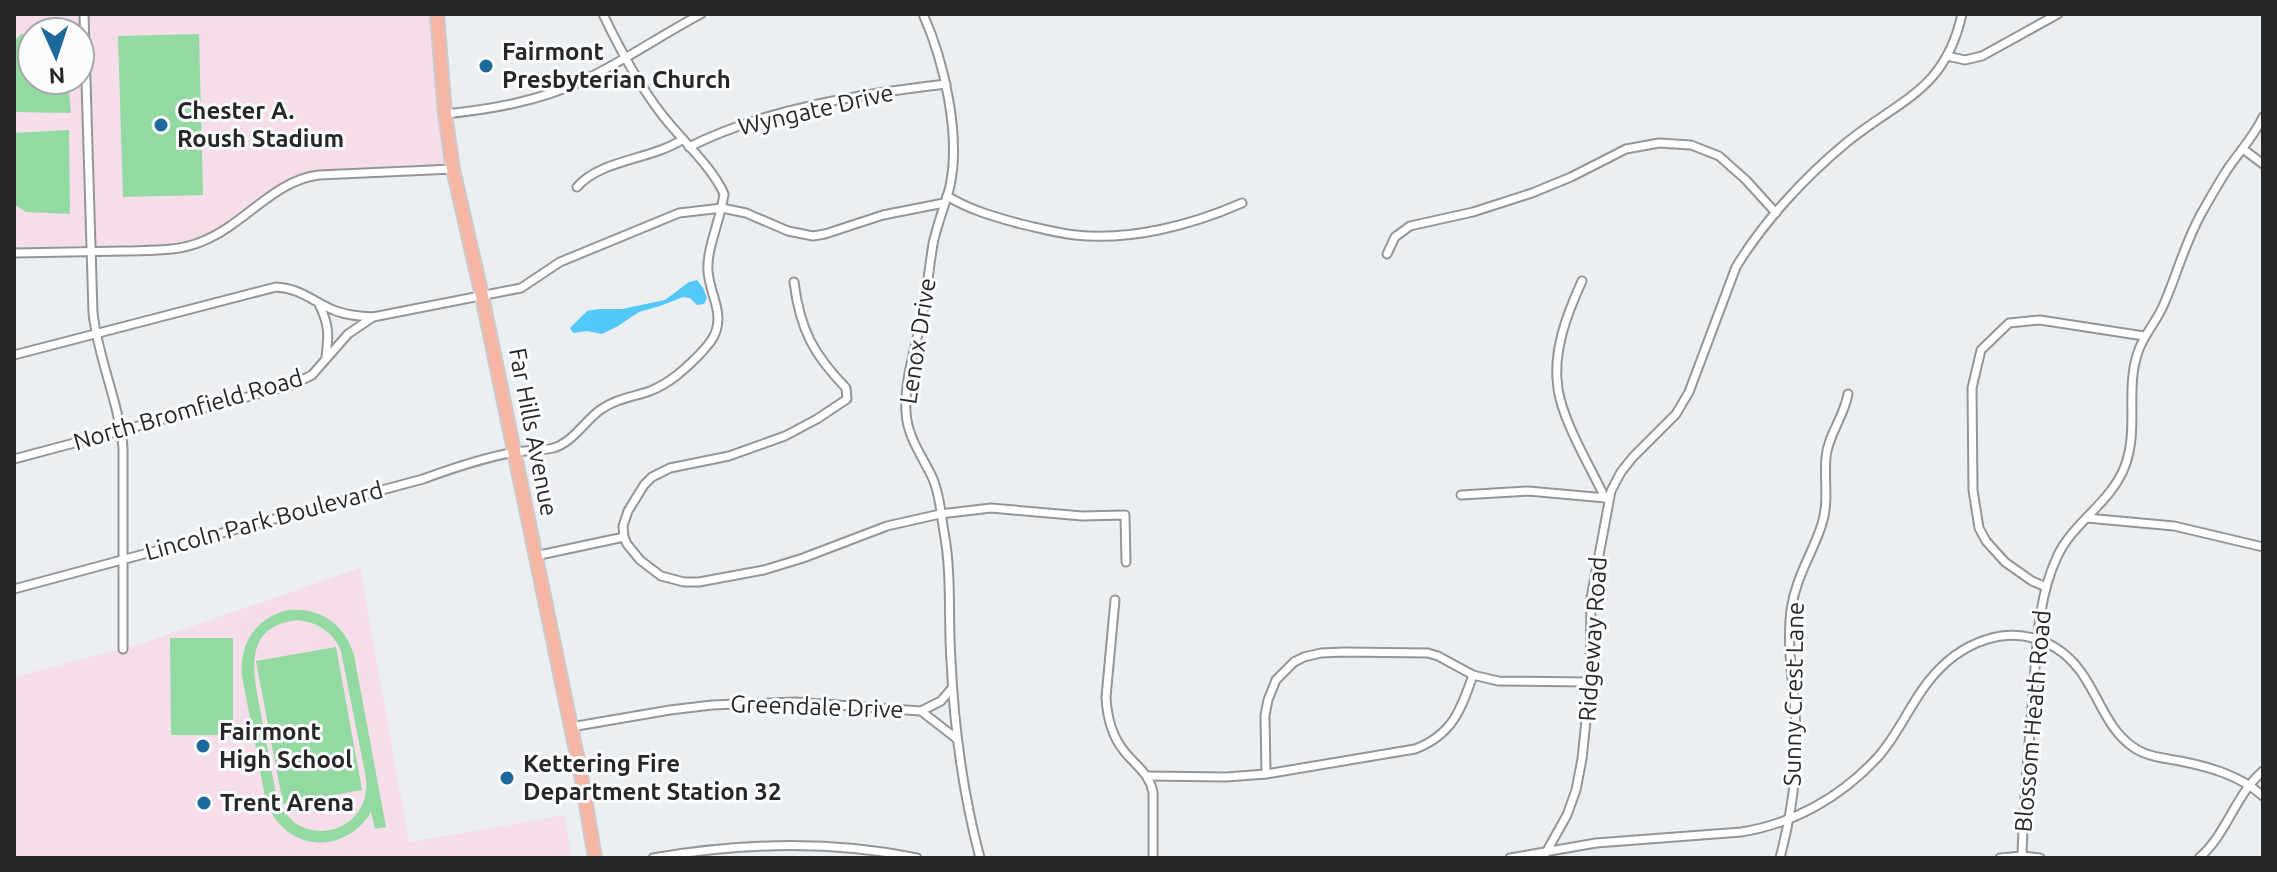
<svg xmlns="http://www.w3.org/2000/svg" width="2277" height="872" viewBox="0 0 2277 872" font-family="Ubuntu,sans-serif">
<style>
.education{fill:#f5dde9;fill-rule:evenodd}
.green{fill:#92d9a2;fill-rule:evenodd}
.water{fill:#51c8f7}
.lines{fill:none;stroke-linecap:round;stroke-linejoin:round}
.minor-casing{stroke:#939698;stroke-width:11}
.primary-casing{stroke:#cbcbcb;stroke-width:16}
.minor{stroke:#fff;stroke-width:7}
.primary{stroke:#f7b5a4;stroke-width:12}
.poi-dot{fill:#1e699c;stroke:#fafcfe;stroke-width:3}
.labels{text-anchor:middle;stroke-width:6;stroke-linejoin:round;paint-order:stroke}
.poi-label{font-size:24px;font-weight:bold;fill:#262728;stroke:#fafcfe;text-anchor:start}
.street-label{font-size:24px;fill:#262728;stroke:#fafcfe}
</style>
<rect width="100%" height="100%" fill="#eceff2"/>
<!-- education -->
<g class="education">
<path d="M14,14H437L453,169L301,178L194,245L14,253ZM32,32H80V80H32Z"/>
<path d="M360,568L409,842L565,815L572,858H14V677L143,643Z"/>
</g>
<!-- green -->
<g class="green">
<path d="M21,34H32V80H68L71,113L14,112V41Z"/>
<path d="M199,34L203,195L123,197L118,36Z"/>
<path d="M69,130L70,214L26,212L14,204V133Z"/>
<path d="M288,610C320,607 345,624 354,655L386,827L375,829L371,812C342,859 279,850 265,796L242,676C239,643 256,618 288,610ZM297,620C318,622 333,632 341,651L366,778C372,838 292,852 276,794C271,770 267,745 262,720C255,680 238,627 297,620Z"/>
<path d="M170,638H233V735H171Z"/>
<path d="M336,647L362,790L283,804L256,661Z"/>
</g>
<!-- water -->
<path class="water" d="M697,280L703,288L707,298L704,304L697,305L690,298L683,297L660,306L639,312L618,326L602,334L587,331L573,333L570,328L587,311L599,309H622L665,300L689,282Z"/>
<g class="lines">
<defs>
<g id="minor">
<path d="M84,14L93,313C98,359 119,402 123,448V649"/>
<path d="M923,14C944,61 961,135 950,186C945,206 937,224 933,244C929,268 927,292 922,316C916,347 904,380 906,412C907,437 923,457 933,479C940,495 941,515 944,532C952,574 948,618 951,660C954,726 963,794 980,858"/>
<path d="M1947,56L1965,60L1982,56L2058,14"/>
<path d="M445,114C493,109 539,101 582,81C623,62 661,35 701,14"/>
<path d="M689,147C767,108 861,94 946,84"/>
<path d="M2243,149L2263,164"/>
<path d="M577,187C601,159 652,160 683,139"/>
<path d="M947,196C970,210 995,217 1021,224C1039,228 1057,233 1075,235C1131,241 1192,225 1242,203"/>
<path d="M14,253C51,252 88,252 124,251C151,250 178,252 203,241C244,225 274,180 319,175L453,169"/>
<path d="M1387,254L1395,237L1410,226L1473,212L1532,193L1571,177L1626,149L1659,143L1691,145L1719,156L1746,180L1776,213"/>
<path d="M1582,281C1567,314 1552,352 1558,389C1563,422 1590,466 1605,498"/>
<path d="M794,282C800,330 814,355 846,388L847,399L817,419L785,436L729,456L670,468L652,477L644,485L628,511L623,526L624,537L627,544L640,560L661,576L684,582H699L764,570L803,558L887,526L940,514L991,508L1082,516L1125,515L1126,562"/>
<path d="M319,304C329,324 329,335 326,357"/>
<path d="M14,355L276,287C298,288 310,299 329,308C343,315 358,316 373,317"/>
<path d="M14,459L292,385L312,375L348,334L373,317L521,288L560,262L679,213L722,208L746,213L788,231L813,236L825,234L883,215L944,203"/>
<path d="M1461,495L1528,491L1606,498"/>
<path d="M2087,518L2174,526L2263,547"/>
<path d="M535,556L624,537"/>
<path d="M2046,587L2032,581L2005,562L1986,541L1979,528L1973,490L1972,388L1981,350L2009,323L2040,320L2144,336"/>
<path d="M14,589L423,479C453,468 485,457 516,452C528,450 541,451 553,448C572,443 584,422 600,410C615,399 633,397 650,391C670,383 684,370 699,355C706,347 713,341 716,331C723,311 709,291 708,271C706,250 721,218 724,194C713,168 681,139 663,116C638,84 620,50 603,14"/>
<path d="M1115,600L1106,697C1107,717 1111,735 1124,751C1136,766 1149,773 1153,792V858"/>
<path d="M921,711L941,701L952,688"/>
<path d="M571,727L670,710L712,705L795,702L921,711L957,739"/>
<path d="M1266,774L1265,715L1268,700L1276,680L1294,662L1304,657L1321,653L1344,652L1428,653L1438,656L1473,675L1498,681L1590,682"/>
<path d="M1148,776L1226,777L1266,774L1415,749C1452,735 1461,710 1473,675"/>
<path d="M653,858C740,843 830,840 917,858"/>
<path d="M1510,858L1596,843L1741,832C1793,824 1841,797 1877,758C1898,735 1909,706 1928,682C1959,642 2010,620 2056,648C2096,673 2098,723 2133,747C2147,757 2164,758 2180,761C2210,767 2239,775 2263,796"/>
<path d="M1543,858L1567,815L1576,790L1582,759L1590,682L1591,598L1611,491L1621,472L1633,457L1676,414L1689,392L1736,267C1764,221 1805,177 1846,143C1900,99 1945,91 1962,14"/>
<path d="M1780,858C1791,816 1798,775 1796,731C1795,691 1786,650 1791,610C1796,576 1812,555 1822,524C1829,502 1824,480 1826,457C1828,435 1844,417 1848,394"/>
<path d="M2000,858L2022,856L2040,858"/>
<path d="M2022,858C2023,803 2029,749 2033,694C2037,649 2037,600 2057,557C2073,522 2111,503 2125,466C2139,429 2125,389 2138,352C2144,334 2157,321 2164,304C2177,274 2185,243 2201,214C2210,198 2219,182 2229,167C2241,150 2254,136 2263,117"/>
<path d="M2199,858C2227,834 2235,795 2263,771"/>
</g>
<path id="primary" d="M437,14L445,114L453,169L482,296L581,775L595,858"/>
</defs>
<!-- minor casing -->
<use href="#minor" class="minor-casing"/>
<!-- primary casing -->
<use href="#primary" class="primary-casing"/>
<!-- minor -->
<use href="#minor" class="minor"/>
<!-- primary -->
<use href="#primary" class="primary"/>
</g>
<!-- markers -->
<g class="poi-dot">
<circle cx="486" cy="66" r="8"/>
<circle cx="161" cy="125" r="8"/>
<circle cx="203" cy="746" r="8"/>
<circle cx="507" cy="778" r="8"/>
<circle cx="204" cy="803" r="8"/>
</g>
<g class="labels">
<!-- poi labels -->
<g class="poi-label">
<text x="502" y="60">Fairmont<tspan x="502" dy="28">Presbyterian Church</tspan></text>
<text x="177" y="119">Chester A.<tspan x="177" dy="28">Roush Stadium</tspan></text>
<text x="219" y="740">Fairmont<tspan x="219" dy="28">High School</tspan></text>
<text x="523" y="772">Kettering Fire<tspan x="523" dy="28">Department Station 32</tspan></text>
<text x="220" y="811">Trent Arena</text>
</g>
<!-- street labels -->
<g class="street-label">
<text transform="translate(816 110) rotate(-13)" y="8">Wyngate Drive</text>
<text transform="translate(918 341) rotate(-81)" y="8">Lenox Drive</text>
<text transform="translate(188 410) rotate(-16)" y="8">North Bromfield Road</text>
<text transform="translate(533 432) rotate(79)" y="8">Far Hills Avenue</text>
<text transform="translate(264 521) rotate(-15)" y="8">Lincoln Park Boulevard</text>
<text transform="translate(1593 639) rotate(-86)" y="8">Ridgeway Road</text>
<text transform="translate(1794 694) rotate(-89)" y="8">Sunny Crest Lane</text>
<text transform="translate(817 707) rotate(2)" y="8">Greendale Drive</text>
<text transform="translate(2033 721) rotate(-85)" y="8">Blossom Heath Road</text>
</g>
</g>
<!-- border -->
<rect width="2277" height="872" fill="none" stroke="#262728" stroke-width="32"/>
<!-- north arrow -->
<g transform="translate(56 56) rotate(177)"><circle r="38" fill="#fafcfe" stroke="#a5a7a8" stroke-width="2"/>
<path d="M0-6L14 30L0 20L-14 30Z" fill="#1e699c"/>
<text y="-12" font-size="22" font-weight="bold" text-anchor="middle" fill="#262728">N</text>
</g>
</svg>
